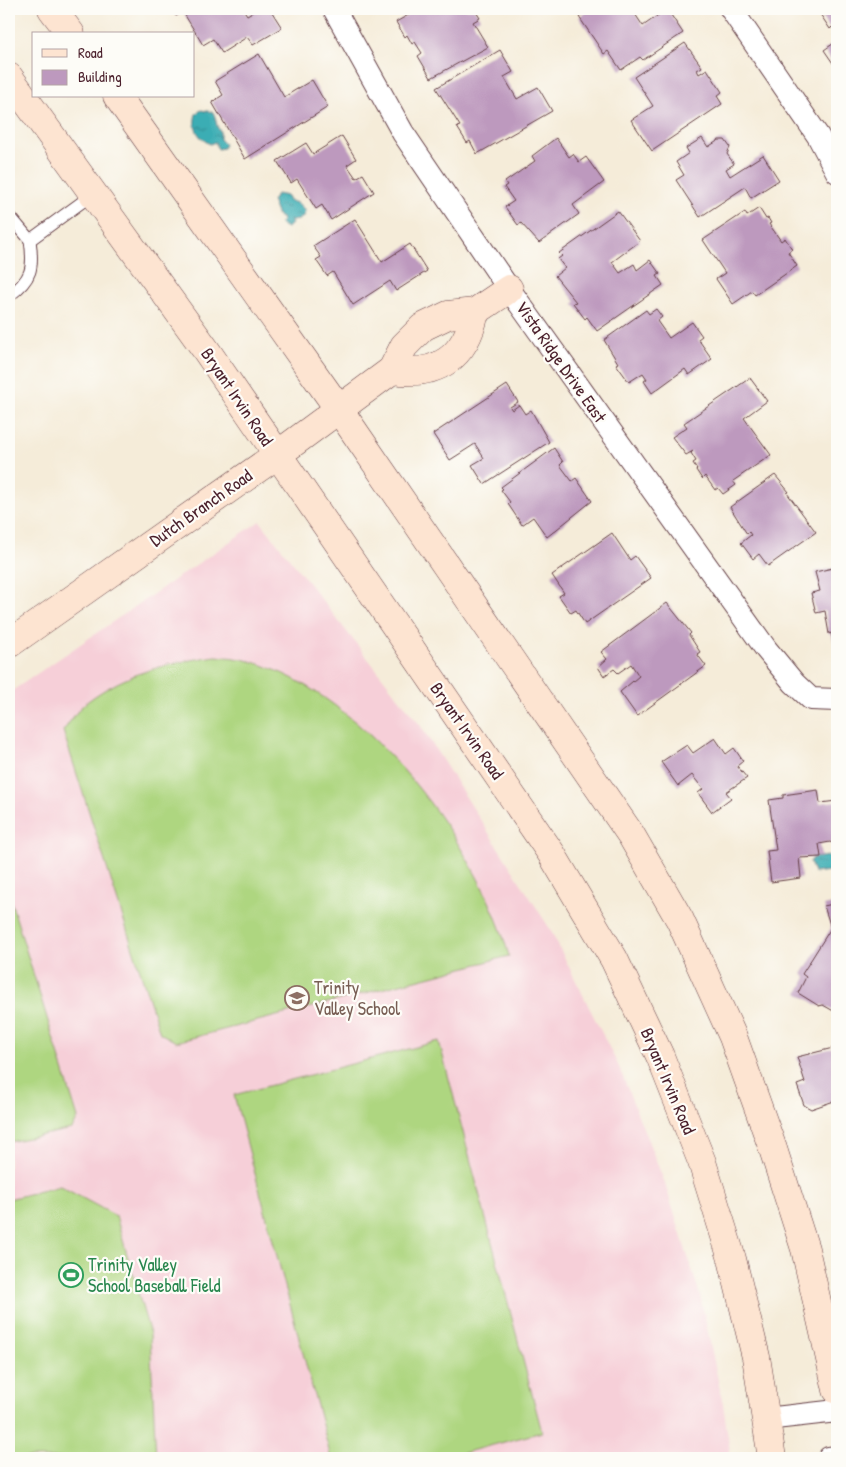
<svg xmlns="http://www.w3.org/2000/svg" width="846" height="1467" viewBox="0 0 846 1467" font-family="'Patrick Hand',sans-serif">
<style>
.built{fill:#f6cfd8}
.garden{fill:#aed680;stroke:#7c7a56}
.water{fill:url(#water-ripples);stroke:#426670}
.building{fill:#bd99be}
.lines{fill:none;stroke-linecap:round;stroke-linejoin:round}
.lane-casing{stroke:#643e45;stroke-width:13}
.street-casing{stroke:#643e45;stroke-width:24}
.secondary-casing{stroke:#643e45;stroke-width:29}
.lane{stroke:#fff;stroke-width:11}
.street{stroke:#fff;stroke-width:22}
.secondary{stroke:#fde4d1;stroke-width:28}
.labels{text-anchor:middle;stroke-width:4.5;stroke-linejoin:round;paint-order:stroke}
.street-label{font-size:18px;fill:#4a1f2b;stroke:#fdfcf7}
.education-label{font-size:18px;fill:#785e54;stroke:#fdfcf7;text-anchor:start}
.leisure-label{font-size:18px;fill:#27864d;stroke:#fdfcf7;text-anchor:start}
</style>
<defs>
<pattern id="water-ripples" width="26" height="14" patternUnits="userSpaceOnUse" patternTransform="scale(1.25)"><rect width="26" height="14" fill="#3badb4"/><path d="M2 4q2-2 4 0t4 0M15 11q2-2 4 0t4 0" fill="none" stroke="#348c93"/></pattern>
</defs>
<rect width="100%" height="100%" fill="#fdfcf7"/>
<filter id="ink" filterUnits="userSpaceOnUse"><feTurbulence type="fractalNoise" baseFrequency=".02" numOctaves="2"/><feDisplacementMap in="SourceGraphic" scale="10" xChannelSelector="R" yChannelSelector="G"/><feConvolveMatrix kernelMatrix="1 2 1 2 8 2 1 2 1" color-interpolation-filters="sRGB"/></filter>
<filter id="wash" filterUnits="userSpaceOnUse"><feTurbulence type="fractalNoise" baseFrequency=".0096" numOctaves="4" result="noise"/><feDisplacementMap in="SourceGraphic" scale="20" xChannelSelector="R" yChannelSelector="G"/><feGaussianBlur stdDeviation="1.12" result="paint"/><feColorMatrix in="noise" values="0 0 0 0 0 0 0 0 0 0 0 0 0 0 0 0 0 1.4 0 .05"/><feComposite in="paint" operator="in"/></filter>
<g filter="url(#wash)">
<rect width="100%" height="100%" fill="#f5ecd9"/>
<!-- built -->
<path class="built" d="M260,521L420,725L550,929L619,1067L664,1181L700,1295L723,1404L731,1458H9V693Z"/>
<!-- garden -->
<g class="garden">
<path d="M216,656C227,657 239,658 250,661C365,694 479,845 509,956L176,1042L160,1033L63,731C71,721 78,708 88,701C125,673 171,662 216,656Z"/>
<path d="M9,895L78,1118L72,1129L9,1142Z"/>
<path d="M439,1041L542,1432L444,1458H331L234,1095Z"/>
<path d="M60,1186L116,1216L150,1334L156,1458H9V1199Z"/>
</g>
<!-- water -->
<g class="water">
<path d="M201,110L213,112C217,119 215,125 220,131V139L225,144L223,148L218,149L215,142L210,144C198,138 192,127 196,114Z"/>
<path d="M277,194L287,196L289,200L299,204L305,210C304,219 298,222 290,220L292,224L287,228L280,224L283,219L278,216L272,201Z"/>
<path d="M837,855V870L814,873L810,862L813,858Z"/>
</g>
<g id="blocks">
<!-- building -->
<g class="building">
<path d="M171,9H243L247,15L258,9H270L282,28L253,45L247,37L222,53L213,39L203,45L183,12L176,16Z"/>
<path d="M419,9H474L480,18L473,22L488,47L431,78L418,56L422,53L415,42L412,44L407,35L405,37L396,22Z"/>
<path d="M590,9H640L635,14L643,26L667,9L683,33L643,60L640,57L621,70L608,51L604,54L579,17Z"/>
<path d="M827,9H837V35L832,27L830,29L820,14Z"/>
<path d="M837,41V69L824,50Z"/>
<path d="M685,43L702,67L697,70L699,74L707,69L722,92L717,96L722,104L652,151L631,120L653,106L634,77Z"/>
<path d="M500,50L513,72L504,77L517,99L538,87L552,111L477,154L470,141L467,143L457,127L460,126L436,88Z"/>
<path d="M259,54L284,97L312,80L328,107L245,159L212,102L223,95L215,81Z"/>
<path d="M342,136L356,159L347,165L356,178L363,174L374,192L331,220L322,205L316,209L297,179L291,183L277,161L306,143L313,154Z"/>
<path d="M556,138L569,157L573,154L579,162L586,157L604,182L573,205L579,214L539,243L521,223L518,225L505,207L514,201L504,187L507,185L505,182L535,161L532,156Z"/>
<path d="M702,138L708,147L719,140H725L730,147L727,154L734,164L726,169L730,176L763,155L779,180L751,198L745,187L700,217L676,180L684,175L676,162L689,153L686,148Z"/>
<path d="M759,208L766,219L768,218L771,223L769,224L781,241L785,238L792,249L788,252L797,266L755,295L752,291L733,304L716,279L725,273L703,240L745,212L747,216Z"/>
<path d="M618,211L640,241L612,262L620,273L634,264L637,270L650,260L660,274L657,276L663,285L597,331L587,317L585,319L573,303L576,302L555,276L565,268L558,259L562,256L559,253Z"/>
<path d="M355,219L382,262L410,244L427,271L396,291L390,281L353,305L333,272L327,276L316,260L321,257L313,246Z"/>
<path d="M656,309L662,317L657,321L669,338L692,322L702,336L698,339L712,359L689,375L685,369L652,393L644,381L647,379L643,373L629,382L616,364L618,363L604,340L646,310L649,314Z"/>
<path d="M750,378L767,401L744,418L771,455L733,481L736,485L723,494L718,488L715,490L705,476L702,479L696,470L697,469L693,463L696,461L691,453L693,451L686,455L672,437L687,427L684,423Z"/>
<path d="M507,385L518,402L510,407L512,410L519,405L525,414L531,410L549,442L484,484L472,465L484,458L475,444L450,460L433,434Z"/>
<path d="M554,448L563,462L560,465L572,481L576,478L592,501L547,537L533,517L522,525L508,504L510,502L501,490L503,489L501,487Z"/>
<path d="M775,475L789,492L787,493L816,532L768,566L759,554L753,559L741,543L751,535L749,532L747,534L730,507Z"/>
<path d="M612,533L630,560L635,556L651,578L585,624L576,610L571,613L559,596L564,593L552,575Z"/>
<path d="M837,567V653L831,633L829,634L825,611L816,613L811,593L820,591L815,572Z"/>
<path d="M667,603L691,633L689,635L700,652L697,654L706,666L637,716L620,692L639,676L631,664L618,673L614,669L604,676L598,667L607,659L601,652Z"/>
<path d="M715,738L726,754L734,748L743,761L737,766L747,778L726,792L731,798L712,812L698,793L703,789L692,775L678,786L661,762L687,745L693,753Z"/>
<path d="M818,790L820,803L837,801V845L830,842L819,844L821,857L799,858L801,878L771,882L767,851L776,850L769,800L783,798V795Z"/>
<path d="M837,903V1013L823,1005L819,1006L798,993L806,977L802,974L831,928L824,906Z"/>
<path d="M837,1047V1100L811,1109L804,1105L797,1085L805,1082L797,1057Z"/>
</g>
</g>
</g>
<g filter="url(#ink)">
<use href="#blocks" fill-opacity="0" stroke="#643e45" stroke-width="1"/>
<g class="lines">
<defs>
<g id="lane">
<path d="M9,215L30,240L93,194"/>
<path d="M9,296C32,279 34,268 30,240"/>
</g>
<g id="street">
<path d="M334,9L403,133L509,289L766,649L794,683L811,699L837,700"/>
<path d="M731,9L818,136L837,172"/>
<path d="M766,1419L837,1411"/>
<path d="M829,1458L837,1457"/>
</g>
<g id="secondary">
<path d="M52,9L71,34"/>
<path d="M9,77L206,350L551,853L614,959L660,1056L702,1162L732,1259L756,1357L772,1458"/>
<path d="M117,96L338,408L631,835L680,920L733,1037L773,1149L805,1249L837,1390"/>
<path d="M392,370C438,377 466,357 475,312"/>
<path d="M9,644L277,455L392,370L404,346L423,327L448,315L475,312L509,289"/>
</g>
</defs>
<!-- lane casing -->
<use href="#lane" class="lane-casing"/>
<!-- street casing -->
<use href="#street" class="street-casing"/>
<!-- secondary casing -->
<use href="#secondary" class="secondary-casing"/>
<!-- lane -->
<use href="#lane" class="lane"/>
<!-- street -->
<use href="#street" class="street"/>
<!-- secondary -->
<use href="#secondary" class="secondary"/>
</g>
</g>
<!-- icons -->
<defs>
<symbol id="school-ring" viewBox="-11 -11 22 22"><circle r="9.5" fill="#fdfcf7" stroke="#8d6e63" stroke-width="1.5"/><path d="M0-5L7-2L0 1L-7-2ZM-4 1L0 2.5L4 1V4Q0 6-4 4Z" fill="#8d6e63"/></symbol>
<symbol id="stadium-ring" viewBox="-11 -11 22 22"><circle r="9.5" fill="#fdfcf7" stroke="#2e9e5b" stroke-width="1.5"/><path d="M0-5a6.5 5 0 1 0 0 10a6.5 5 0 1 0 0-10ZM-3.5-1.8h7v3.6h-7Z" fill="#2e9e5b"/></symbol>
</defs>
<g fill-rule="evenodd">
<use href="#school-ring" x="283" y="984" width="28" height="28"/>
<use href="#stadium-ring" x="57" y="1261" width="28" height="28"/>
</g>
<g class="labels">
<!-- street labels -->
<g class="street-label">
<text transform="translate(561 362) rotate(55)" y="6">Vista Ridge Drive East</text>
<text transform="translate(237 397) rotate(56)" y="6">Bryant Irvin Road</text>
<text transform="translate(201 508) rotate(-35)" y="6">Dutch Branch Road</text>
<text transform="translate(467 731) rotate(55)" y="6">Bryant Irvin Road</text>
<text transform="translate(668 1081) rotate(67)" y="6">Bryant Irvin Road</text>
</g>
<!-- education labels -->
<g class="education-label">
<text x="314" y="994">Trinity<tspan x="314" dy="21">Valley School</tspan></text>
</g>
<!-- leisure labels -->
<g class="leisure-label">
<text x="88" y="1271">Trinity Valley<tspan x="88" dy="21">School Baseball Field</tspan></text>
</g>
</g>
<!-- margin -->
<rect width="846" height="1467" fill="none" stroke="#fdfcf7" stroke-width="30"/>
<!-- legend -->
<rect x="32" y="32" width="162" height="65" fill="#fdfcf7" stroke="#b5a4a5"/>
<rect x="42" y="49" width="25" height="8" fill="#fde4d1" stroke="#b5a4a5"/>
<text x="78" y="58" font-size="15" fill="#4a1f2b">Road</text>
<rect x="42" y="70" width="25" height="15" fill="#bd99be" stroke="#b5a4a5"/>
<text x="78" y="82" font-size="15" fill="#4a1f2b">Building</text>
</svg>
